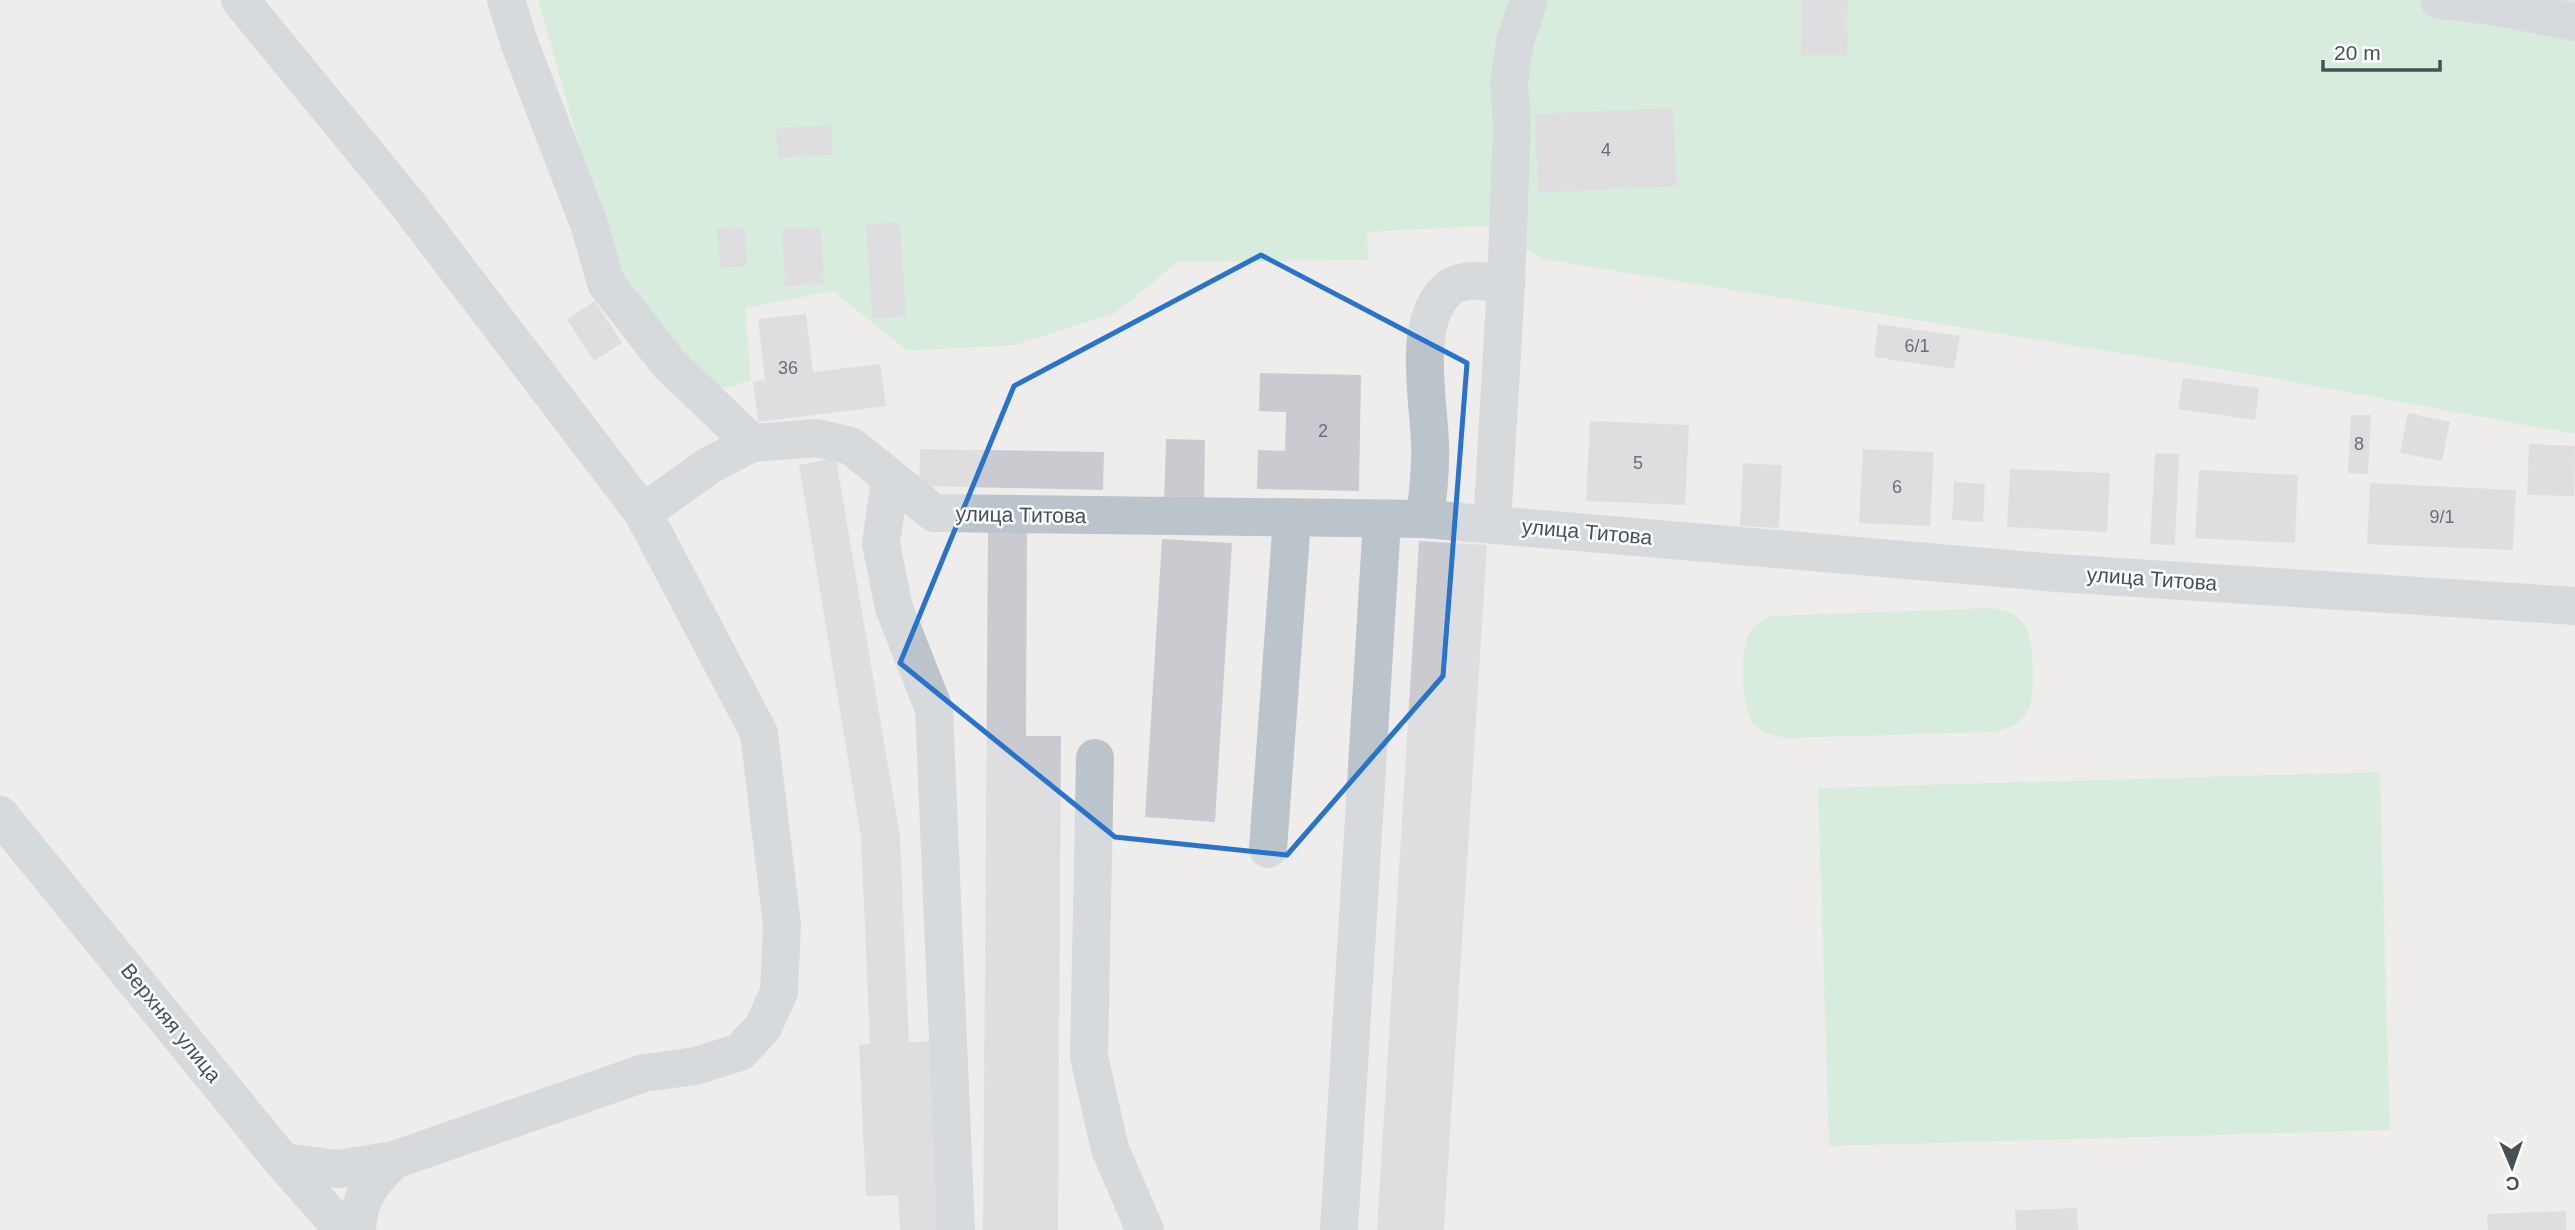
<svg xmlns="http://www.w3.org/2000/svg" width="2575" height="1230" viewBox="0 0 2575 1230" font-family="Arial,sans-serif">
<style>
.green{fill:#bdeacd}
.building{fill:#cacbd0}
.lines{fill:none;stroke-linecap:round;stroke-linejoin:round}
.minor{stroke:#bbc4ca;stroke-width:38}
.marked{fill:none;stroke:#2874cc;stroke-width:5;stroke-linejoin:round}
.labels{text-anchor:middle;stroke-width:5;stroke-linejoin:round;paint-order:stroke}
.number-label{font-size:18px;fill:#676f75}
.street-label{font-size:21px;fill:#465057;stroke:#fff}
</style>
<rect width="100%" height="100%" fill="#efecec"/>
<!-- green -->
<g class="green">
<path d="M538,0H2575V434L2266,377L1543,259L1484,226L1367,232L1369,260L1178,262L1115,313L1015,345L907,351L833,291L745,308L751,380L718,390L617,279Z"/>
<path d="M1990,608C2030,612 2032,637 2033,671C2034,704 2030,725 1994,732L1787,738C1774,736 1762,733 1753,723C1741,706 1739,650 1750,633C1755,625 1763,620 1771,616Z"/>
<path d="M2380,772L2390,1130L1829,1146L1818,788Z"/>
</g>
<!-- building -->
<g class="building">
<path d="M1802,0H1848L1847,55H1801Z"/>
<path d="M1673,108L1677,186L1538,193L1535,114Z"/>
<path d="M831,125L833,155L778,158L776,128Z"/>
<path d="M900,222L906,317L872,318L866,224Z"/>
<path d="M745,227L747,266L720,268L717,228Z"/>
<path d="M821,227L824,284L785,286L782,229Z"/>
<path d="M595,301L622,343L594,361L567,319Z"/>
<path d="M806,314L813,372L880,364L886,406L758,422L753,382L765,380L758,319Z"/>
<path d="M1878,324L1960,336L1954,369L1874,357Z"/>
<path d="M1260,373L1361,375L1359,491L1257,489L1258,450L1285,451L1286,412L1259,411Z"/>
<path d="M2183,378L2259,388L2255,420L2178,409Z"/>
<path d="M2408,413L2450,422L2442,461L2400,453Z"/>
<path d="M2351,415H2371L2368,474L2348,473Z"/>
<path d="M1590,421L1689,425L1685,505L1586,501Z"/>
<path d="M1166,439L1205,440L1204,505L1164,503Z"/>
<path d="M2529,444L2575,446L2574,496L2527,495Z"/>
<path d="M920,449L1104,452L1103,490L919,486Z"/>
<path d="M1863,449L1934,452L1930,526L1859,523Z"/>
<path d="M2155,453L2179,454L2175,545L2150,544Z"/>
<path d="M836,458L900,837L909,1042L935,1041L943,1230H900L898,1195L866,1196L859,1045L870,1044L861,837L799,465Z"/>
<path d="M1743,463L1782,465L1779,528L1740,526Z"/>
<path d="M2010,469L2110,473L2107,532L2007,527Z"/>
<path d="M2199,470L2298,475L2295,543L2195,538Z"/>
<path d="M1954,482L1985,484L1983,522L1952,520Z"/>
<path d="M2370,483L2516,490L2513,550L2367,544Z"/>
<path d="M988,532L1027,533L1026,736H1061L1058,1230H983Z"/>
<path d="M1162,539L1232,543L1215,822L1145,817Z"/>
<path d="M1419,541L1487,545L1444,1230H1377Z"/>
<path d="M2077,1208L2078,1230H2016L2015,1210Z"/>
<path d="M2566,1211V1230H2488L2487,1214Z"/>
</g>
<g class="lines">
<!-- minor -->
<g class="minor">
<path d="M240,0L406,202L643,513L759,733L782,925L779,992L763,1027L740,1052L696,1066L644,1073L394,1160L338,1169L283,1162"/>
<path d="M506,0L519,42L590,227L606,283L669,364L752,443"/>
<path d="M2439,0L2498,7L2575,22"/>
<path d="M890,478L881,544L894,608L934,709L956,1230"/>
<path d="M643,513L708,466L752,443L817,438L851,446L934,513L1425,519L2057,573L2575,606"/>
<path d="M1425,519C1428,494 1431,469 1430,444C1429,401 1412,326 1445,292C1460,275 1487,282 1506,284"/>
<path d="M1492,524L1506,284L1512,125L1509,83L1515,42L1529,0"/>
<path d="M1095,758L1089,1057L1110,1149L1145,1230"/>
<path d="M0,815L283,1162L343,1230"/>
<path d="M1268,849L1292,519"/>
<path d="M357,1230C359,1197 371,1182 394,1160"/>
<path d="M1339,1230L1382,520"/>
</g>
</g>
<!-- marked area -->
<path d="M0 0H2575V1230H0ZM1261,255L1467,363L1443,676L1287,855L1115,837L900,663L1014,386Z" fill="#efecec" fill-opacity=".55" fill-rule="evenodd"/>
<path class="marked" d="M1261,255L1467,363L1443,676L1287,855L1115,837L900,663L1014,386Z"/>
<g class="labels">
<!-- number labels -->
<g class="number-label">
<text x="1606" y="156">4</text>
<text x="1917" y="352">6/1</text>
<text x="788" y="374">36</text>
<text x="1323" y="437">2</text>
<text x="2359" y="450">8</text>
<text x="1638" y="469">5</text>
<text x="1897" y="493">6</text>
<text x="2442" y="523">9/1</text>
</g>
<!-- street labels -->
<g class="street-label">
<text transform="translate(1021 515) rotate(1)" y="7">улица Титова</text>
<text transform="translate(1587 532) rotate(5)" y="7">улица Титова</text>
<text transform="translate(2152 579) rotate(4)" y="7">улица Титова</text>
<text transform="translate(171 1023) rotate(51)" y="7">Верхняя улица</text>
</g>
</g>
<!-- north arrow -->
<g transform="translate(2512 1167) rotate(178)" stroke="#ffffff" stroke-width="5" paint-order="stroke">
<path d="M0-5L12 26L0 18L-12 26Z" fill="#465057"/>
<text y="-10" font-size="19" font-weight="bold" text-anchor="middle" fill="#465057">С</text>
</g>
<!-- scale -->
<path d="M2323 60v10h117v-10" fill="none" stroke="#465057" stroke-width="3.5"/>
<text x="2334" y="60" font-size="21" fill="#465057" stroke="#ffffff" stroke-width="5" paint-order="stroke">20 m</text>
</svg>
